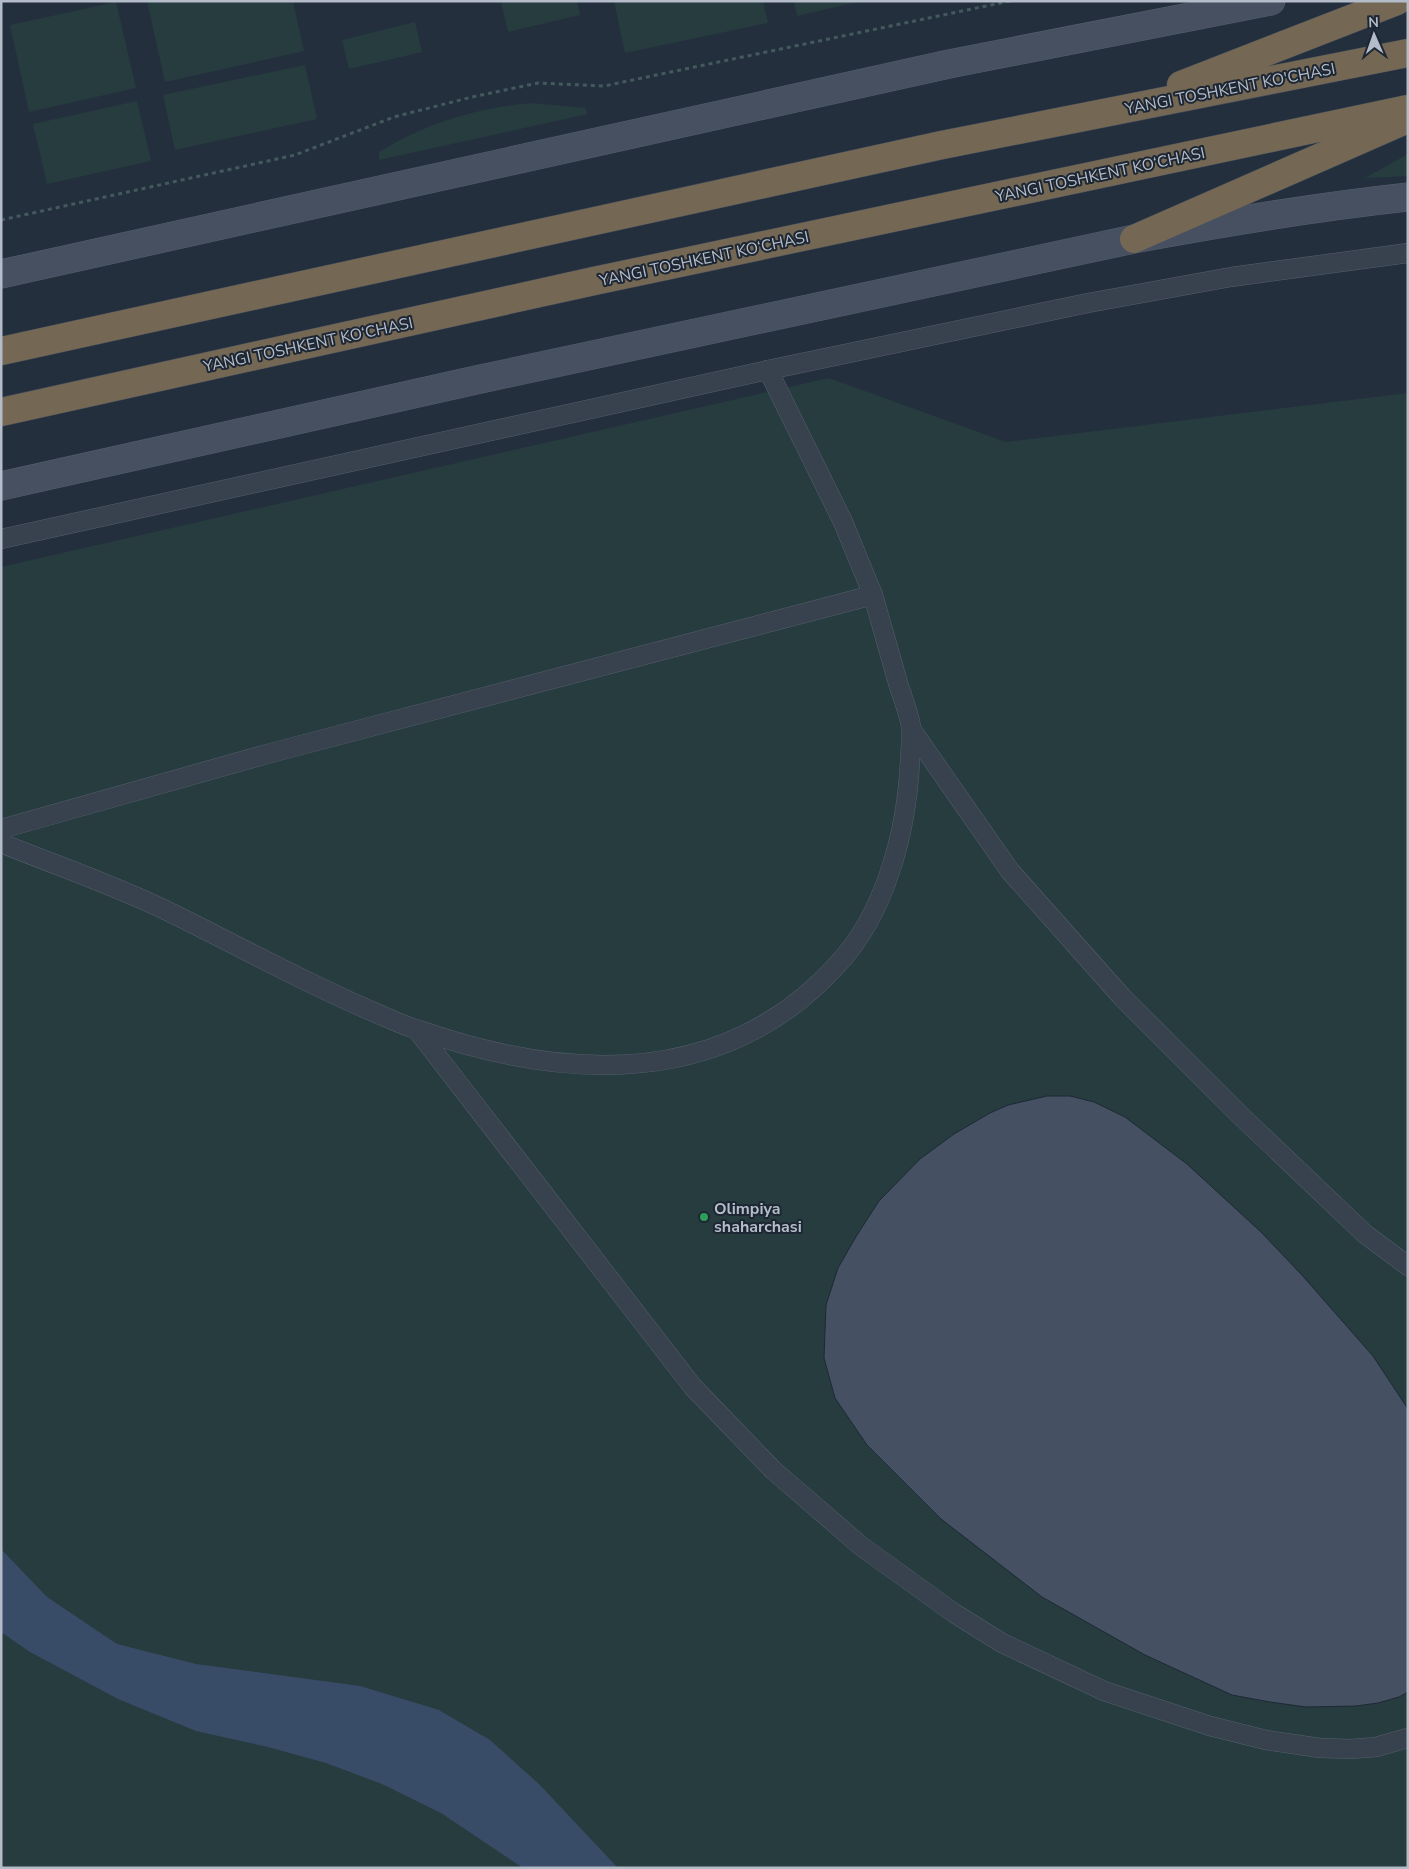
<svg xmlns="http://www.w3.org/2000/svg" width="1409" height="1869" viewBox="0 0 1409 1869" font-family="'Nunito Sans',sans-serif">
<style>
.green{fill:#263c3f}
.water{fill:#394c67}
.building{fill:#455162;stroke:#1f2835}
.lines{fill:none;stroke-linecap:round;stroke-linejoin:round}
.lane-casing{stroke:#565f6c;stroke-width:20}
.secondary-casing{stroke:#565f6c;stroke-width:29}
.highway-casing{stroke:#434c59;stroke-width:29}
.path{stroke:#44595c;stroke-width:3;stroke-dasharray:4 4;stroke-linecap:butt}
.lane{stroke:#38414e;stroke-width:19}
.secondary{stroke:#465061;stroke-width:28}
.highway{stroke:#746855;stroke-width:28}
.leisure-dot{fill:#2e9e5b;stroke:#1d2633;stroke-width:2}
.labels{text-anchor:middle;stroke-width:4;stroke-linejoin:round;paint-order:stroke}
.street-label{font-size:16px;fill:#b4bcc9;stroke:#1d2633}
.poi-label{font-size:16px;font-weight:bold;fill:#b4bcc9;stroke:#1d2633;text-anchor:start}
</style>
<rect width="100%" height="100%" fill="#242f3e"/>
<!-- green -->
<g class="green">
<path d="M147,1H293L304,51L165,82Z"/>
<path d="M506,1H577L580,15L508,32L501,2Z"/>
<path d="M614,1H763L768,23L625,53Z"/>
<path d="M794,1H862L797,16Z"/>
<path d="M116,2L136,88L29,112L10,25Z"/>
<path d="M415,22L422,52L349,69L342,40Z"/>
<path d="M305,65L317,119L175,150L163,95Z"/>
<path d="M137,101L151,161L47,184L33,124Z"/>
<path d="M531,103L585,108L588,114L379,160V152C426,123 476,108 531,103Z"/>
<path d="M1408,154V176L1365,178Z"/>
<path d="M829,378L1006,442L1408,393V1868H1V567Z"/>
</g>
<!-- water -->
<path class="water" d="M1,1549L47,1597L117,1644L196,1664L360,1686L439,1710L490,1740L539,1784L618,1868H523L441,1813L382,1784L326,1763L268,1747L196,1731L118,1699L30,1652L1,1632Z"/>
<!-- building -->
<path class="building" d="M1047,1096H1070L1094,1102L1125,1117L1187,1164L1261,1232L1301,1274L1373,1356L1406,1406L1408,1410V1692L1399,1697L1378,1703L1356,1706L1306,1707L1270,1702L1232,1695L1145,1655L1042,1597L941,1519L867,1445L835,1398L824,1358L826,1305L838,1268L857,1235L879,1201L920,1159L954,1134L990,1113L1008,1105Z"/>
<g class="lines">
<defs>
<g id="lane">
<path d="M768,370L843,522L873,595"/>
<path d="M1,539L768,370L1088,303L1231,277L1408,253"/>
<path d="M911,729L1010,871L1122,997L1243,1118L1365,1234L1408,1266"/>
<path d="M1,829L267,754L873,595C881,624 890,654 898,683C902,697 909,712 911,727C913,737 910,749 910,760C907,830 886,913 837,965C724,1089 566,1081 419,1030C404,1026 390,1019 376,1013C302,982 232,942 159,907C108,883 53,864 1,843"/>
<path d="M417,1030L693,1387L773,1470L861,1546L954,1613L1002,1643L1104,1691L1210,1726L1266,1740L1320,1748L1351,1749L1376,1747L1408,1738"/>
</g>
<g id="secondary">
<path d="M1,274L949,64L1271,1"/>
<path d="M1,486L476,380L1134,239C1225,222 1316,207 1408,197"/>
</g>
<g id="highway">
<path d="M1181,85L1397,1"/>
<path d="M1134,239L1401,122"/>
<path d="M1,351L942,145L1408,53"/>
<path d="M1,412L594,281L1408,109"/>
</g>
</defs>
<!-- lane casing -->
<use href="#lane" class="lane-casing"/>
<!-- secondary casing -->
<use href="#secondary" class="secondary-casing"/>
<!-- highway casing -->
<use href="#highway" class="highway-casing"/>
<!-- path -->
<path class="path" d="M1,220L295,155L394,117L472,97L538,83L604,86L1010,1"/>
<!-- lane -->
<use href="#lane" class="lane"/>
<!-- secondary -->
<use href="#secondary" class="secondary"/>
<!-- highway -->
<use href="#highway" class="highway"/>
</g>
<!-- markers -->
<circle class="leisure-dot" cx="704" cy="1217" r="5"/>
<g class="labels">
<!-- street labels -->
<g class="street-label">
<text transform="translate(1230 88) rotate(-11)" y="6">YANGI TOSHKENT KO'CHASI</text>
<text transform="translate(1100 174) rotate(-12)" y="6">YANGI TOSHKENT KO‘CHASI</text>
<text transform="translate(704 258) rotate(-12)" y="6">YANGI TOSHKENT KO‘CHASI</text>
<text transform="translate(308 344) rotate(-12)" y="6">YANGI TOSHKENT KO‘CHASI</text>
</g>
<!-- poi labels -->
<g class="poi-label">
<text x="714" y="1214">Olimpiya<tspan x="714" dy="18">shaharchasi</tspan></text>
</g>
</g>
<!-- border -->
<rect width="1409" height="1869" fill="none" stroke="#b4bcc9" stroke-width="5"/>
<!-- north arrow -->
<g transform="translate(1374 35) rotate(358)" stroke="#1d2633" stroke-width="4" paint-order="stroke">
<path d="M0-4L9 19L0 12L-9 19Z" fill="#b4bcc9"/>
<text y="-8" font-size="14" font-weight="bold" text-anchor="middle" fill="#b4bcc9">N</text>
</g>
</svg>
